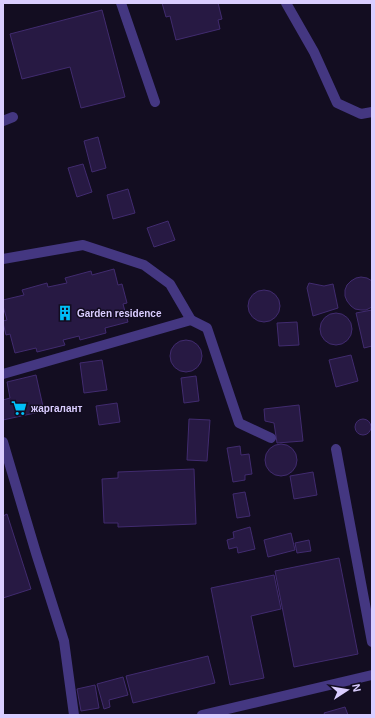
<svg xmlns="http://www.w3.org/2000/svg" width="375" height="718" viewBox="0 0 375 718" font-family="Helvetica,sans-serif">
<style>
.building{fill:#271943;stroke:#412b6f}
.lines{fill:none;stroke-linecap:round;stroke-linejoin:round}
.service{stroke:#443781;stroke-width:10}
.minor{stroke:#443781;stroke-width:10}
.labels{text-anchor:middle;stroke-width:3;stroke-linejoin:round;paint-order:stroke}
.poi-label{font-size:10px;font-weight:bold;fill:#dacdff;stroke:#130d21;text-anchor:start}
</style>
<rect width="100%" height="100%" fill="#130d21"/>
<!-- building -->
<g class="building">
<path d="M162,3H218L222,19L218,20L220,29L176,40L170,16L166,17Z"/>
<path d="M102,10L125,97L81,108L70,67L22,79L10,34Z"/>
<path d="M98,137L106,168L92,172L84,141Z"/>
<path d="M83,164L92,192L77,197L68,168Z"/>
<path d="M128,189L135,213L113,219L107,195Z"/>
<path d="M168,221L175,240L154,247L147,228Z"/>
<path d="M114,269L118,285L122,284L127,303L123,304L128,322L105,328L106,333L80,340L79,336L63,340L65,345L37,352L36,348L15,353L10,334L6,335L3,323V321L7,320L3,306V300L24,295L22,290L47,283L48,287L67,283L65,278L91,271L92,275Z"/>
<path d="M361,277L367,278L372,281V307L366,310H361L355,309L351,306L347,301L345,296V290L347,285L351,281L356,278Z"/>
<path d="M309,283L324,286L333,284L338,308L313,316L307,288Z"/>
<circle cx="264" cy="306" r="16"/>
<path d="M372,310V346L364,348L356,313Z"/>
<circle cx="336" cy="329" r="16"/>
<path d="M297,322L299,345L279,346L277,323Z"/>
<circle cx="186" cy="356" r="16"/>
<path d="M351,355L358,381L336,387L329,360Z"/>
<path d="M102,360L107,390L84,393L80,363Z"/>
<path d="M36,375L44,411L3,420V400L10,398L7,382Z"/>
<path d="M196,376L199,401L184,403L181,378Z"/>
<path d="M117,403L120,422L99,425L96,406Z"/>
<path d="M299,405L303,441L277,443L274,423L265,421L264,409Z"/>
<path d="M189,419L210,420L207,461L187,460Z"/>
<circle cx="363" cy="427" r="8"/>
<circle cx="281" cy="460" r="16"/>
<path d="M240,446L241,455L249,454L252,474L245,475V480L233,482L227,448Z"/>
<path d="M194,469L196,524L118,527V523H104L102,479L118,478V472Z"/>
<path d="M313,472L317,495L294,499L290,476Z"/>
<path d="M245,492L250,516L237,518L233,494Z"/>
<path d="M7,514L31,589L3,598V516Z"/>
<path d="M250,527L255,549L238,553L237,547L229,549L227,540L234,538L233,532Z"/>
<path d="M291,533L295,550L268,557L264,540Z"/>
<path d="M309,540L311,551L297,553L295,543Z"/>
<path d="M339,558L358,654L294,667L275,571Z"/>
<path d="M274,575L281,609L251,616L264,678L230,685L211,588Z"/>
<path d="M208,656L215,683L133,703L126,676Z"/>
<path d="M123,677L128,695L109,700L110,707L104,709L97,684Z"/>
<path d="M95,685L99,708L81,711L77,689Z"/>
<path d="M345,707L348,715H325L324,713Z"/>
</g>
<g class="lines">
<!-- service -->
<g class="service">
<path d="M3,121L13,117"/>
<path d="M3,259L83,245L144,265L170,284L191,320"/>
<path d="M3,374L191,320L207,328L239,423L271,438"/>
<path d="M336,449L372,642"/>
</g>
<!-- minor -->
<g class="minor">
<path d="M121,3L155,102"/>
<path d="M286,3L314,52L337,103L361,114L372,112"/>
<path d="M3,442L36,553L64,641L74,715"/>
<path d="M202,715L372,675"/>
</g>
</g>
<!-- icons -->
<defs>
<symbol id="building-bare" viewBox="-9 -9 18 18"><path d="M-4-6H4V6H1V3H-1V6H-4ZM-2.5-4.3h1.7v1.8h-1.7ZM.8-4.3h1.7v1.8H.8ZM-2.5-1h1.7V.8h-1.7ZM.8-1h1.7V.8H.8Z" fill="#00bff8" stroke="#130d21" stroke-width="2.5" paint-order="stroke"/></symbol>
<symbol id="supermarket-bare" viewBox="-9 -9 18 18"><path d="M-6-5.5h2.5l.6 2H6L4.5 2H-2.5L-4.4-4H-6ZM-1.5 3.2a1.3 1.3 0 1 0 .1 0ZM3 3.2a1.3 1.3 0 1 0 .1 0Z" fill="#00bff8" stroke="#130d21" stroke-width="2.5" paint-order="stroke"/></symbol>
</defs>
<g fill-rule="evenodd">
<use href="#building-bare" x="54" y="302" width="22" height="22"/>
<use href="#supermarket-bare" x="8" y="397" width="22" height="22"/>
</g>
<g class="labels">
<!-- poi labels -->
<g class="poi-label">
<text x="77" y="317">Garden residence</text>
<text x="31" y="412">жаргалант</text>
</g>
</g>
<!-- border -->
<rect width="375" height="718" fill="none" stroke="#dacdff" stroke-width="8"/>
<!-- north arrow -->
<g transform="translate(347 690) rotate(78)" stroke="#130d21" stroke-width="3" paint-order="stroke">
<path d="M0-3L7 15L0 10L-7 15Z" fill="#dacdff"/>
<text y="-6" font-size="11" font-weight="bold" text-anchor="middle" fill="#dacdff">N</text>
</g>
</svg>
